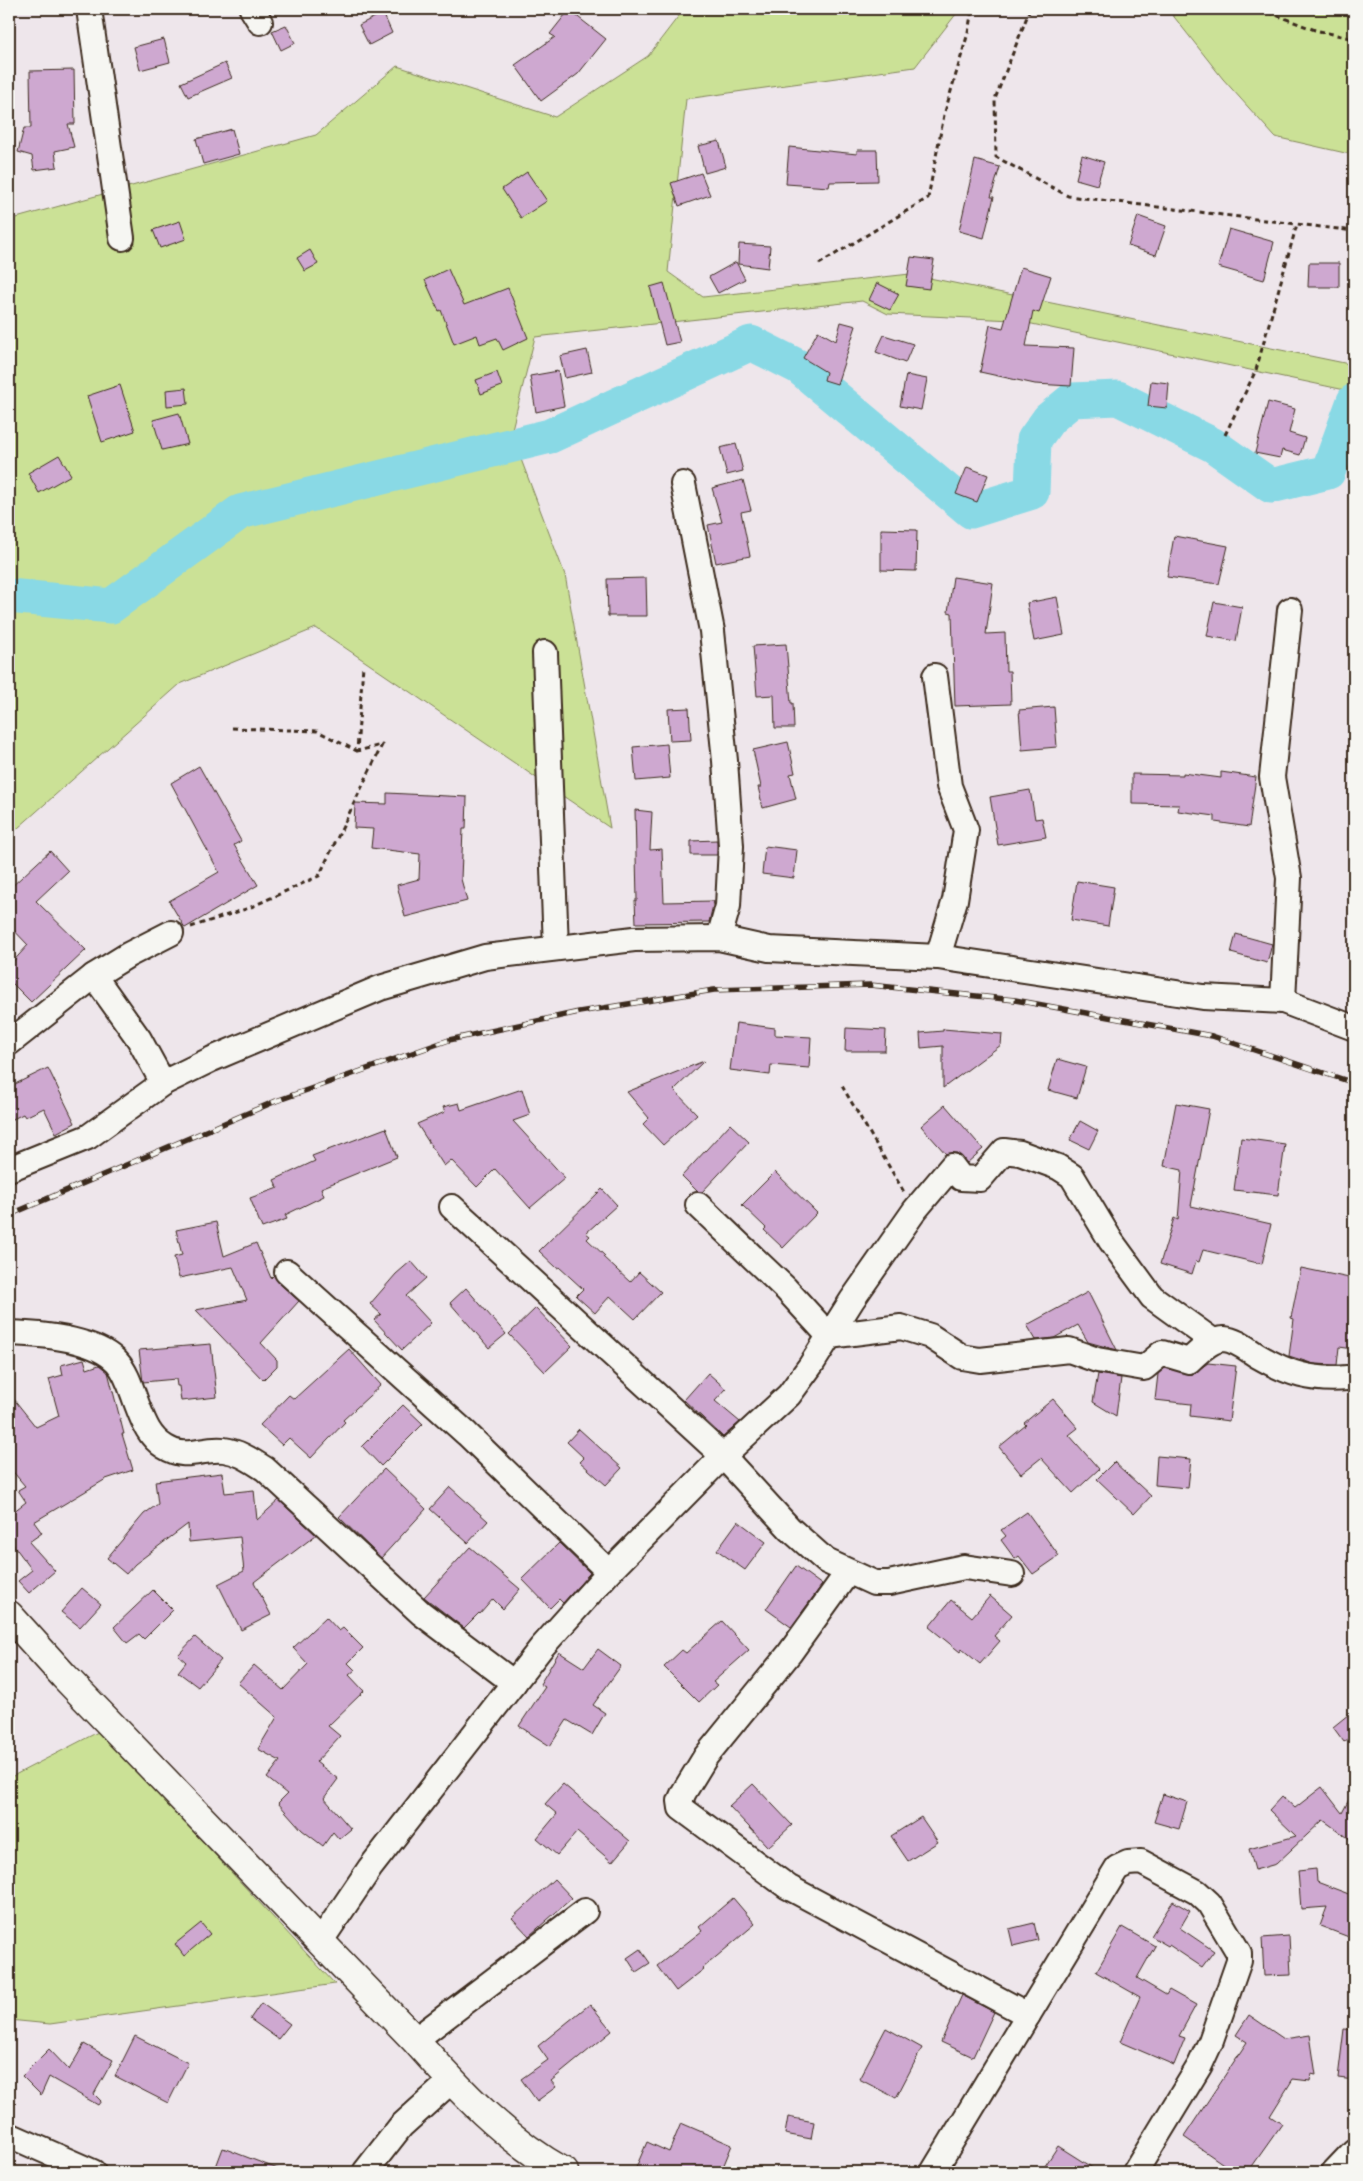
<svg xmlns="http://www.w3.org/2000/svg" width="1363" height="2181" viewBox="0 0 1363 2181" font-family="'Comic Neue',sans-serif">
<style>
.green{fill:#cbe196;stroke:#83865a}
.lines{fill:none;stroke-linecap:round;stroke-linejoin:round}
.river{stroke:#89d9e5;stroke-width:35}
.building{fill:#cea8d0;stroke:#3b2a1e}
.street-casing{stroke:#3b2a1e;stroke-width:28}
.secondary-casing{stroke:#3b2a1e;stroke-width:31}
.path{stroke:#3b2a1e;stroke-width:3;stroke-dasharray:5 4;stroke-linecap:butt}
.street{stroke:#f6f6f2;stroke-width:24}
.secondary{stroke:#f6f6f2;stroke-width:28}
.rail-casing{stroke:#3b2a1e;stroke-width:5.5}
.rail{stroke:#f6f6f2;stroke-width:4;stroke-dasharray:11;stroke-linecap:butt}
</style>
<rect width="100%" height="100%" fill="#eee6eb"/>
<filter id="ink" filterUnits="userSpaceOnUse"><feTurbulence type="fractalNoise" baseFrequency=".02" numOctaves="2"/><feDisplacementMap in="SourceGraphic" scale="10" xChannelSelector="R" yChannelSelector="G"/><feConvolveMatrix kernelMatrix="1 2 1 2 8 2 1 2 1" color-interpolation-filters="sRGB"/></filter>
<g filter="url(#ink)">
<!-- green -->
<g class="green">
<path d="M684,9H960L915,67L686,99L668,272L703,297L910,274L1354,365V579L1345,390L1013,320L888,314L862,301L535,337L511,433L565,575L610,828L316,628L180,684L9,836V220L316,135L397,66L555,117L648,56Z"/>
<path d="M1177,9H1345L1354,12V155L1275,137L1223,79L1171,13Z"/>
<path d="M100,1731L335,1984L50,2024L9,2020V1778Z"/>
</g>
<g class="lines">
<!-- river -->
<path class="river" d="M9,596L111,606L240,512L550,436L751,343L799,367L971,511L1032,492L1034,440L1049,419L1072,400L1118,398L1213,445L1271,486L1328,472L1354,401"/>
</g>
<!-- building -->
<g class="building">
<path d="M569,10L606,39L578,74L541,101L515,65L555,37L550,34Z"/>
<path d="M383,13L392,33L369,45L359,25Z"/>
<path d="M286,25L295,43L281,50L272,31Z"/>
<path d="M164,39L170,62L140,70L134,47Z"/>
<path d="M225,63L232,78L188,97L181,83Z"/>
<path d="M74,70L75,124H68L74,147L55,151L57,167L34,170L32,156L18,152L24,128H31L30,71Z"/>
<path d="M232,129L239,154L203,164L196,139Z"/>
<path d="M719,141L726,167L705,173L698,146Z"/>
<path d="M789,147L857,154V150H877L878,181L830,182L829,187L786,184Z"/>
<path d="M1082,155L1104,162L1097,185L1076,179Z"/>
<path d="M975,160L1000,167L991,197H994L984,238L959,231Z"/>
<path d="M527,172L547,201L521,218L502,189Z"/>
<path d="M701,173L710,195L679,206L671,183Z"/>
<path d="M1138,216L1166,226L1156,255L1128,246Z"/>
<path d="M180,221L186,239L160,248L153,230Z"/>
<path d="M1229,229L1274,242L1264,280L1218,267Z"/>
<path d="M739,244L770,246L768,268L738,264Z"/>
<path d="M310,250L318,264L305,271L297,258Z"/>
<path d="M911,257L934,260L929,289L906,286Z"/>
<path d="M736,262L745,279L718,293L709,277Z"/>
<path d="M1309,263H1339V287H1308Z"/>
<path d="M1021,267L1051,276L1039,313L1033,311L1026,346L1074,348L1071,386L1035,384L980,372L990,325L1003,328Z"/>
<path d="M448,269L464,305L508,288L528,338L503,350L497,338L480,344L477,335L454,344L441,310L439,311L425,280Z"/>
<path d="M664,283L680,342L665,345L650,287Z"/>
<path d="M877,283L899,294L890,310L869,300Z"/>
<path d="M841,322L856,326L837,384L824,380L826,372L803,358L818,331L836,341Z"/>
<path d="M884,335L913,344L905,363L876,352Z"/>
<path d="M587,350L592,372L565,378L560,356Z"/>
<path d="M558,371L564,406L536,412L530,376Z"/>
<path d="M497,372L502,386L481,394L476,380Z"/>
<path d="M906,375L927,379L921,410L900,406Z"/>
<path d="M1151,381L1169,383L1167,408L1148,406Z"/>
<path d="M120,385L135,431L102,442L87,396Z"/>
<path d="M186,388L188,404L167,406L166,390Z"/>
<path d="M1268,402L1295,409L1289,433L1305,438L1300,455L1282,450L1280,458L1255,453Z"/>
<path d="M179,413L188,444L162,450L153,420Z"/>
<path d="M736,444L743,471L727,475L720,448Z"/>
<path d="M59,455L71,475L39,493L28,473Z"/>
<path d="M967,467L988,475L977,502L956,494Z"/>
<path d="M743,480L751,510L741,512L750,556L716,563L708,525L722,522L712,488Z"/>
<path d="M881,529L917,530L916,571L881,570Z"/>
<path d="M1174,536L1228,546L1219,584L1167,577Z"/>
<path d="M953,577L993,583L986,634L1005,633L1006,671H1010L1011,704L955,706L952,613L948,612Z"/>
<path d="M646,578L647,616H608L607,579Z"/>
<path d="M1057,597L1064,635L1034,641L1027,603Z"/>
<path d="M1214,602L1242,607L1236,641L1207,636Z"/>
<path d="M786,644L791,703H793L794,728H775L774,695L757,696L753,646Z"/>
<path d="M1054,707L1057,747L1022,750L1019,710Z"/>
<path d="M689,708L691,740L670,741L668,709Z"/>
<path d="M788,742L795,773L790,774L796,799L763,808L758,787H761L753,750Z"/>
<path d="M667,744L670,778L636,781L633,747Z"/>
<path d="M199,766L241,841L234,845L258,885L185,928L169,901L219,872L171,783Z"/>
<path d="M1221,772L1256,777L1249,827L1215,822V816L1178,811L1179,805L1132,804V774L1183,775V773L1221,778Z"/>
<path d="M1030,790L1035,819L1042,818L1046,837L998,845L990,797Z"/>
<path d="M387,793L467,797L466,829H463L461,879L467,901L405,917L397,885L419,879L420,854L371,848L373,829L354,828L355,803L387,804Z"/>
<path d="M635,810L652,812L650,850L662,849L664,902L714,901L709,922L636,923L635,900H637Z"/>
<path d="M717,840V855H691V841Z"/>
<path d="M765,846L797,850L794,878L762,874Z"/>
<path d="M50,851L68,871L36,901L86,950L31,1002L9,980V966L28,945L9,925V889Z"/>
<path d="M1077,881L1114,887L1108,926L1071,920Z"/>
<path d="M1236,934L1272,944L1267,963L1231,953Z"/>
<path d="M736,1023L775,1028V1035L811,1037L809,1068L771,1065L770,1075L730,1070Z"/>
<path d="M846,1028L886,1030L885,1051H845Z"/>
<path d="M943,1029L1002,1034L1001,1045L943,1088V1046L921,1048L920,1033L943,1031Z"/>
<path d="M1057,1059L1086,1067L1077,1098L1048,1090Z"/>
<path d="M704,1061L674,1090L697,1114L663,1145L643,1124L649,1118L627,1092Z"/>
<path d="M48,1068L75,1123L56,1133L44,1108L25,1117L23,1114L9,1121V1087Z"/>
<path d="M522,1089L530,1115L513,1121L565,1178L530,1208L495,1169L477,1187L451,1160L444,1166L417,1124L445,1112L443,1107L459,1103L461,1110Z"/>
<path d="M1176,1103L1209,1109L1191,1206L1271,1224L1262,1264L1203,1250L1199,1262L1196,1261L1192,1274L1160,1264L1174,1218L1178,1220L1182,1170L1164,1166Z"/>
<path d="M945,1105L983,1149L967,1163L957,1153L946,1154L921,1126Z"/>
<path d="M1080,1121L1098,1131L1089,1149L1070,1140Z"/>
<path d="M730,1124L749,1142L702,1192H698L682,1176Z"/>
<path d="M386,1128L397,1157L321,1188L324,1196L285,1215L287,1219L262,1228L250,1198L278,1188L274,1180L315,1161L312,1156Z"/>
<path d="M1241,1138L1285,1144L1278,1195L1234,1190Z"/>
<path d="M775,1172L817,1213L783,1248L764,1230L766,1228L742,1205Z"/>
<path d="M602,1189L617,1205L586,1233L590,1236L587,1239L605,1256L603,1257L630,1282L639,1272L661,1292L635,1319L610,1296L595,1313L576,1296L583,1289L559,1267L557,1268L539,1251Z"/>
<path d="M216,1222L224,1256L256,1243L271,1278L274,1275L278,1282L299,1301L261,1343L277,1360V1366L263,1380L196,1310L247,1300L233,1267L179,1278L174,1257L182,1255L176,1230Z"/>
<path d="M411,1261L426,1278L406,1296L431,1323L402,1350L374,1320L381,1314L370,1304L396,1274Z"/>
<path d="M1301,1268L1354,1279V1349L1339,1347L1337,1365L1314,1364L1289,1356L1294,1319L1291,1318Z"/>
<path d="M466,1288L506,1334L489,1348L450,1303Z"/>
<path d="M1088,1292L1117,1350L1088,1342L1078,1325L1054,1338L1036,1340L1027,1325Z"/>
<path d="M536,1308L572,1346L545,1372L509,1334Z"/>
<path d="M211,1344L217,1397L181,1401L179,1386H177L176,1379L143,1382L139,1350Z"/>
<path d="M349,1349L381,1385L343,1420L345,1422L311,1458L289,1438L282,1445L260,1425L289,1395L294,1399Z"/>
<path d="M84,1359L87,1369L99,1365L108,1372L124,1434H122L133,1470L106,1479L34,1522L42,1533L29,1542L55,1571L29,1593L18,1581L32,1570L9,1539V1515L26,1502L18,1490L25,1486L9,1467V1393L36,1427L59,1416L49,1379L63,1375L61,1365Z"/>
<path d="M1208,1363L1236,1366L1229,1421L1190,1416L1191,1404L1155,1400L1158,1374L1165,1368L1192,1374Z"/>
<path d="M708,1373L726,1389L715,1401L740,1422L723,1437L684,1400Z"/>
<path d="M1098,1374L1121,1378L1116,1416L1093,1402Z"/>
<path d="M1053,1399L1078,1428L1069,1435L1099,1469L1073,1493L1041,1458L1021,1474L999,1447L1026,1425L1024,1423Z"/>
<path d="M403,1405L423,1424L381,1466L362,1446Z"/>
<path d="M579,1429L622,1468L606,1485L580,1462L584,1458L567,1442Z"/>
<path d="M1157,1456L1191,1459L1188,1488L1155,1485Z"/>
<path d="M1114,1462L1151,1496L1134,1514L1097,1479Z"/>
<path d="M384,1469L426,1509L381,1558L339,1517Z"/>
<path d="M222,1473L225,1493L254,1490L257,1520L279,1500L316,1535L254,1582L271,1615L241,1630L218,1584L244,1571L240,1537L189,1542L188,1524L135,1564L126,1574L107,1558L144,1514L158,1504L155,1481Z"/>
<path d="M450,1487L488,1521L468,1543L430,1509Z"/>
<path d="M1027,1512L1059,1556L1033,1574L1019,1556L1015,1559L1001,1540L1006,1536L1001,1530Z"/>
<path d="M738,1521L766,1542L745,1570L717,1550Z"/>
<path d="M559,1543L590,1573L563,1603L559,1599L550,1608L522,1579Z"/>
<path d="M470,1547L520,1589L503,1609L493,1599L480,1614L479,1613L464,1628L424,1597Z"/>
<path d="M796,1566L822,1585L791,1627L766,1609Z"/>
<path d="M82,1588L101,1604L80,1627L61,1612Z"/>
<path d="M153,1590L173,1610L144,1639L139,1634L127,1643L114,1627Z"/>
<path d="M990,1596L1012,1615L994,1636L1000,1641L980,1664L962,1649L960,1652L929,1627L951,1600L972,1617Z"/>
<path d="M326,1617L339,1631L343,1628L363,1648L348,1663L355,1670L349,1675L364,1691L328,1726L340,1736L316,1762L338,1779L324,1798L351,1829L339,1839L333,1832L323,1846L302,1830L278,1803L287,1794L267,1778L280,1761L258,1749L277,1717L238,1683L254,1665L283,1690L308,1664L293,1648Z"/>
<path d="M722,1621L749,1650L713,1682L717,1685L699,1702L664,1667L682,1650L686,1653Z"/>
<path d="M195,1637L221,1660L198,1687L178,1672L186,1662L178,1655Z"/>
<path d="M598,1649L621,1666L593,1705L605,1713L592,1735L567,1720L550,1746L519,1726L545,1687L540,1684L559,1652L584,1668Z"/>
<path d="M1354,1710V1734L1344,1742L1333,1727Z"/>
<path d="M563,1784L630,1841L612,1862L577,1832L557,1855L537,1838L557,1814L545,1804Z"/>
<path d="M753,1784L792,1825L768,1847L729,1806Z"/>
<path d="M1322,1787L1342,1813L1354,1790V1842L1323,1820L1276,1864L1255,1870L1249,1849L1296,1836L1269,1810L1282,1796L1295,1808Z"/>
<path d="M1163,1794L1187,1802L1179,1829L1154,1822Z"/>
<path d="M921,1817L938,1842L908,1861L891,1836Z"/>
<path d="M1316,1869L1317,1882L1354,1896V1939L1320,1926L1327,1907L1301,1909L1298,1871Z"/>
<path d="M554,1879L572,1898L529,1936L512,1918Z"/>
<path d="M733,1898L755,1924L703,1968L704,1969L676,1991L657,1966L702,1931L699,1927Z"/>
<path d="M1173,1901L1190,1911L1180,1928L1214,1951L1202,1967L1169,1945L1168,1946L1151,1936Z"/>
<path d="M201,1923L210,1934L184,1956L175,1944Z"/>
<path d="M1034,1923L1038,1940L1013,1946L1009,1929Z"/>
<path d="M1122,1927L1155,1946L1137,1978L1166,1995L1169,1990L1196,2005L1179,2036L1185,2038L1174,2065L1120,2042L1140,1997L1096,1972Z"/>
<path d="M1289,1936L1291,1975L1264,1976L1262,1938Z"/>
<path d="M640,1949L650,1963L636,1972L627,1958Z"/>
<path d="M962,1995L994,2012L973,2057L941,2042Z"/>
<path d="M261,2003L290,2024L278,2039L250,2019Z"/>
<path d="M590,2004L612,2031L551,2081L556,2087L537,2101L521,2079L548,2060L538,2046Z"/>
<path d="M1249,2015L1284,2039L1310,2035L1316,2075L1311,2074L1310,2081L1293,2079L1270,2116L1282,2124L1248,2172H1235L1184,2137L1247,2042L1236,2035Z"/>
<path d="M886,2028L922,2048L896,2098L859,2079Z"/>
<path d="M1344,2029L1354,2030V2080L1338,2078Z"/>
<path d="M135,2036L188,2063L168,2103L115,2076Z"/>
<path d="M84,2044L113,2060L94,2094L101,2101L98,2105L49,2077L41,2095L22,2076L49,2049L69,2070Z"/>
<path d="M788,2117L814,2122L811,2139L785,2134Z"/>
<path d="M681,2123L732,2145L721,2172H634L647,2142L669,2152Z"/>
<path d="M1058,2146L1099,2172H1041Z"/>
<path d="M223,2148L283,2171V2172H214Z"/>
</g>
<g class="lines">
<defs>
<g id="street">
<path d="M89,9L122,238"/>
<path d="M252,9L260,22"/>
<path d="M683,484L712,631L725,761L731,846L728,906L719,938"/>
<path d="M545,653L556,948"/>
<path d="M935,676L949,786L966,830L955,900L938,957"/>
<path d="M94,976L139,1039L163,1083"/>
<path d="M1283,1001L1289,878L1272,777L1290,610"/>
<path d="M9,1043L94,976L128,955L171,933"/>
<path d="M9,1169L88,1137L163,1083L212,1059L380,988L485,957L634,939L719,938L769,949L938,957L1203,997L1283,1001L1354,1028"/>
<path d="M698,1205L786,1289L829,1336L901,1327L930,1336L962,1357L980,1360L1069,1350L1097,1360L1144,1368L1162,1353L1189,1361C1198,1353 1210,1339 1224,1339C1237,1340 1248,1350 1258,1356C1289,1374 1312,1381 1347,1378"/>
<path d="M452,1207L723,1456L790,1529L826,1561L874,1583H889L964,1567L1012,1574"/>
<path d="M287,1272L467,1434L609,1572"/>
<path d="M9,1333C39,1334 95,1338 117,1362C128,1374 132,1392 138,1407C144,1423 150,1438 165,1447C187,1461 202,1447 224,1450C240,1452 252,1461 265,1469L421,1613L514,1683"/>
<path d="M848,1572L789,1654L706,1756L684,1792L680,1801L681,1808L788,1887L1028,2015"/>
<path d="M320,1942L370,1868L541,1648L609,1572L723,1456L789,1395L811,1365L852,1300L915,1210L952,1166L961,1178L980,1179L1004,1151L1020,1153L1058,1167L1072,1176L1111,1241L1152,1297L1213,1341"/>
<path d="M415,2040L585,1911"/>
<path d="M9,2135L93,2172"/>
<path d="M365,2172L401,2126L451,2081"/>
<path d="M933,2172L1117,1868L1128,1863L1141,1862L1197,1892L1209,1903L1239,1953V1961L1211,2041L1200,2065L1135,2172"/>
<path d="M1334,2172L1354,2151"/>
</g>
<path id="secondary" d="M9,1615L64,1676L415,2040C460,2091 504,2138 564,2172"/>
</defs>
<!-- street casing -->
<use href="#street" class="street-casing"/>
<!-- secondary casing -->
<use href="#secondary" class="secondary-casing"/>
<!-- path -->
<g class="path">
<path d="M1030,9L995,99L996,157L1068,196L1354,231"/>
<path d="M1260,9L1315,30L1354,39"/>
<path d="M819,264L928,198L944,115L968,33L972,9"/>
<path d="M1225,435L1256,370L1297,224"/>
<path d="M232,728L317,731L357,751"/>
<path d="M191,927L249,908L319,876L382,745L357,751L363,665"/>
<path d="M842,1086L904,1192"/>
</g>
<!-- street -->
<use href="#street" class="street"/>
<!-- secondary -->
<use href="#secondary" class="secondary"/>
<defs>
<path id="rail" d="M9,1215L276,1101L449,1040L579,1012L714,990L870,985L1015,1000L1212,1036L1354,1083"/>
</defs>
<!-- rail casing -->
<use href="#rail" class="rail-casing"/>
<!-- rail -->
<use href="#rail" class="rail"/>
</g>
</g>
<!-- margin -->
<rect width="1363" height="2181" fill="none" stroke="#f6f6f2" stroke-width="30"/>
<rect x="15" y="15" width="1333" height="2151" fill="none" stroke="#3b2a1e" stroke-width="2" filter="url(#ink)"/>
</svg>
